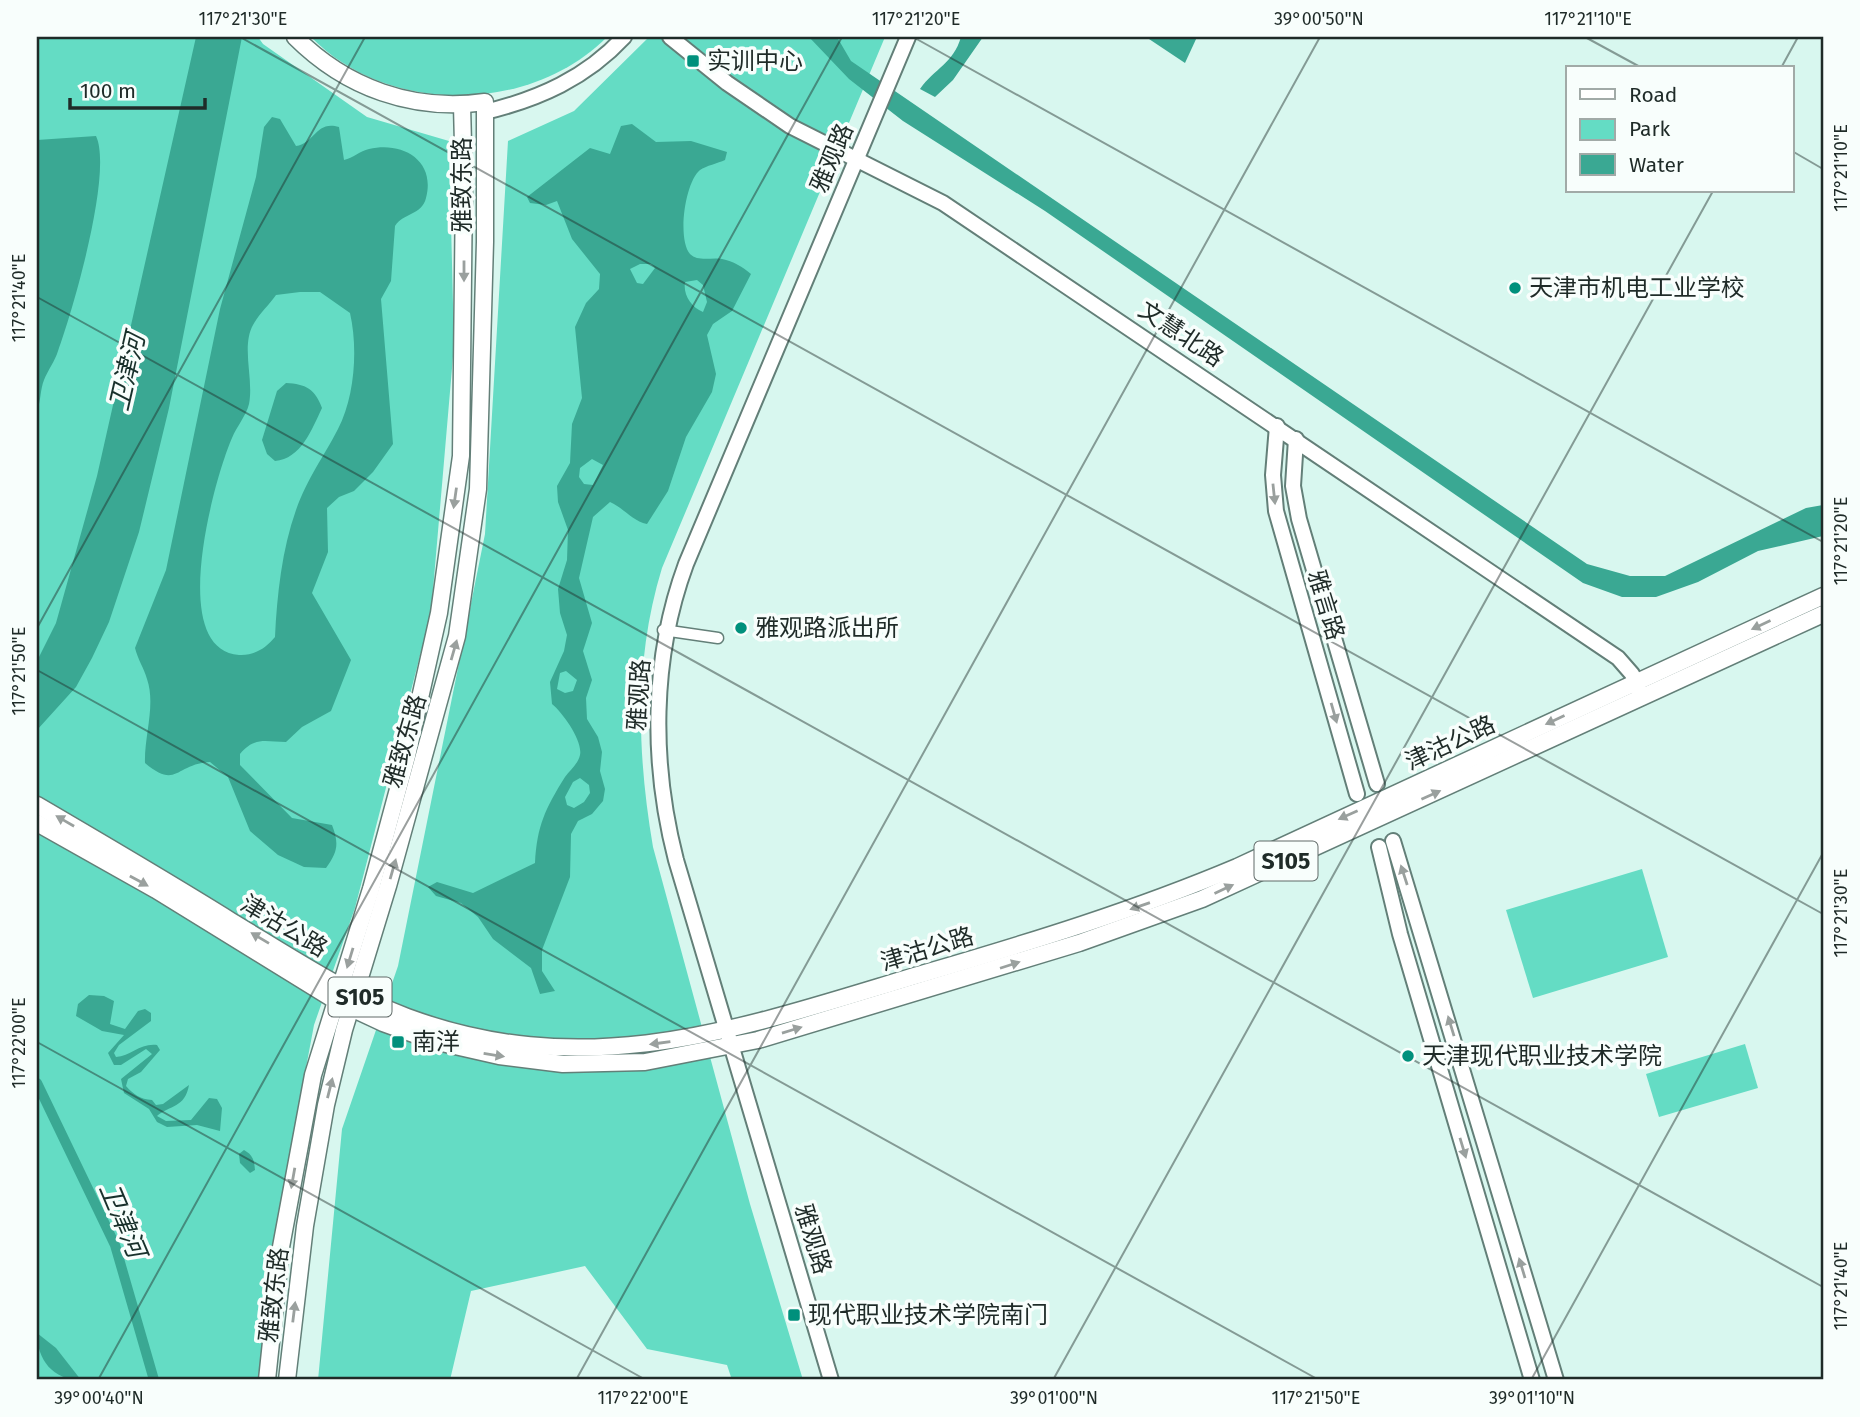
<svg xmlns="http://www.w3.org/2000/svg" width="1860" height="1417" viewBox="0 0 1860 1417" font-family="'Fira Sans','Noto Sans SC',sans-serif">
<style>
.green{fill:#64dcc4}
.water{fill:#3aa893;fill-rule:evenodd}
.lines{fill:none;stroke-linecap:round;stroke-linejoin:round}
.canal{stroke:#3aa893;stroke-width:10}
.street-casing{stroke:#637f78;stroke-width:13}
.secondary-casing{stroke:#637f78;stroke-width:18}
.primary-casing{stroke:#637f78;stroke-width:19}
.street{stroke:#fff;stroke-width:10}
.secondary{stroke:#fff;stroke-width:14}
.primary{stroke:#fff;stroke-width:16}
.oneway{fill:#9aa09e}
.ticks{fill:none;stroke:#1f2b28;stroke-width:2;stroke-opacity:0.45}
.poi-dot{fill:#00907c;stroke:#f8fefc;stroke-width:2.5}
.labels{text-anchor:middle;stroke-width:7;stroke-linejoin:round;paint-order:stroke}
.shield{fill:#f8fefc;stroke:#606a68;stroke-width:2}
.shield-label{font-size:23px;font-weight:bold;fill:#1f2b28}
.poi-label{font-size:24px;fill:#1f2b28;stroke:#f8fefc;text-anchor:start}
.street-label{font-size:24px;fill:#1f2b28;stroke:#f8fefc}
.water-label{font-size:26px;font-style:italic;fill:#18302b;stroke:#f8fefc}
.neatline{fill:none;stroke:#1f2b28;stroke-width:2.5}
.ticks-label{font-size:18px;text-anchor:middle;fill:#1f2b28}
</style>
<rect width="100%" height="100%" fill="#d8f7ef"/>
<!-- green -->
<g class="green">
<path d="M37,37H258L263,44L367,117L449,141L454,345L431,613L355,908L314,1025L280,1206L263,1380H37Z"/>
<path d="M311,37H607C529,115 387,115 311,37Z"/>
<path d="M649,37H885L662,568C634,659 637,753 653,847L750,1204L803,1380H732L727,1365L647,1349L585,1266L471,1291L450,1380H318L342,1129L398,966L485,534L508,141L574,111Z"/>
<path d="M1642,869L1668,957L1533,998L1506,910Z"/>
<path d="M1745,1044L1758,1088L1659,1117L1646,1074Z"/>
</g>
<!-- water -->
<g class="water">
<path d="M196,37H242L169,408L139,532L109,622L92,658L76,687L37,730V661L56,623L97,476Z"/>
<path d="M809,37H837L851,61L1587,564L1630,576H1665L1806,508L1823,505V536L1758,551L1698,582L1656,597H1622L1583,583L1045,211L903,121L849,79Z"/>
<path d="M961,37H983L953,80L935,97L920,89C935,68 953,64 961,37Z"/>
<path d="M1146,37H1197L1185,63Z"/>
<path d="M272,117L280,119L296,146C315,143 316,120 339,127L344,160C353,158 360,151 369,149C402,141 436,160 426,198C422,215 403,213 395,226L391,281L381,299L393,444L373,472L354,491L339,497L327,508L328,552L312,593L351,660L331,711L302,727L286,742C266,742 255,736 240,754V765L292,818L332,825C339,843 338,852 326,868L304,867L278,855L250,831L228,777L210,762C175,764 177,790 145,763C144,736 156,705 147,679C144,668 138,660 135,648L166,570L220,309L256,177L264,127ZM300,292H320L350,313C358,348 355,396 338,429C323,458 308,477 296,510C282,549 277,595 275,637C266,648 254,656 239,655C166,649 215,477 232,438C237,426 246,416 249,404C254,379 241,347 253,325C259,314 269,305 276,295Z"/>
<path d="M632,124L656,142L691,141L727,152L725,160C718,163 706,166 700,170C685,182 677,239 690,254C698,262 712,257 722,259C733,261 743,267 751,274L732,311L713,324L707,335L716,374L712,392L686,437L668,491L647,524C632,521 624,508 610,502L593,517L579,578L592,623L583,651L592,680L586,698L587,719L598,737L602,752L600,771L605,789L603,801L592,814L578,821L571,834L570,877L542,950V971L555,991L540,994L531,968L493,939L478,917L461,903L436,896L428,887L437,882L473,893L535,863C537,826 545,809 565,777C570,770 578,764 580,755C583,741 563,713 552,704L550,682L564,651L567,635L560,613L558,589L567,560L568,530L558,502L557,486L570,463L572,424L582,398L575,327L586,303L599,289L600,274L572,239L557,201L546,205L530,203L527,197L590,148L610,154L621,126ZM640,264H651L655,268L643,284L637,283L630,269ZM697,280L703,285L707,302L703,312C691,307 683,295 685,282ZM592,459L603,465L593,485L584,484L579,477L580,468ZM566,671L577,680L573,691L565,693L557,689L560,673ZM580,778L589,785L590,793L584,802L574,808L567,805L565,797L573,782Z"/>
<path d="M96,136C113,172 73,310 58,351C55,361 48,370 44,380C40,390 41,401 37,411V140Z"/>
<path d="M286,383C306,384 315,389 322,408C312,429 301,459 275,461L267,454L262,440L277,391Z"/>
<path d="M89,995L104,996L114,1001L110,1024L125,1029L138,1011L145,1009L151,1013V1021L119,1045L114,1053L116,1057C131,1056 140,1043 157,1045L160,1050L141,1072L128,1079L126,1086C134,1095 140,1099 152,1100L156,1105L163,1104L189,1085C185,1108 170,1105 157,1116L166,1121L191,1120L209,1098L217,1099L222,1108L220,1131L197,1125L167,1127L157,1122L149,1109L124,1093L121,1079L152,1054L146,1049L121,1065H114L108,1053L124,1035L102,1031L76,1016L78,1004Z"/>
<path d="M244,1150C253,1155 254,1160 255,1170L250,1173L240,1163L239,1154Z"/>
<path d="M37,1333L56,1348L81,1380C53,1380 37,1360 37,1333Z"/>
</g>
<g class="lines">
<!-- canal -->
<path class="canal" d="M37,1083L115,1245L154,1380"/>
<defs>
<path id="street" d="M663,630L718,638"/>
<g id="secondary">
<path d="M670,37L727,83L790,126L943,203L1618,658L1632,674L1639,691"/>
<path d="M485,112C539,99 586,78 624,37"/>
<path d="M1277,426L1273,475L1276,511L1357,794"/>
<path d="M1296,439L1293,486L1299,519L1377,784"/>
<path d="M1393,841L1556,1380"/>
<path d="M1379,847L1400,934L1532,1380"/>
<path d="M831,1380L676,860C651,763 651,659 686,564L908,37"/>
</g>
<g id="primary">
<path d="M37,805C102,843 167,881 231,921C289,956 344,993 407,1017C592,1085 747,1026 925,973C1031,942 1135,910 1237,867L1823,596"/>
<path d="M37,823L156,890L336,1001L383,1023L433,1041L499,1056L563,1064L645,1062L758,1040L1079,943L1202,899L1823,614"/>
<path d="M267,1380L281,1247L313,1075L371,889L407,756L439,613L461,456L464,184L462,105"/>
<path d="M287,1380L305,1226L326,1105L344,1030L388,886L457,636L478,489L485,242V102C413,112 346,88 295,37"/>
</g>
</defs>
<!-- street casing -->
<use href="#street" class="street-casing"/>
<!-- secondary casing -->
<use href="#secondary" class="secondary-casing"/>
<!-- primary casing -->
<use href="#primary" class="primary-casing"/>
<!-- street -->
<use href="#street" class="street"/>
<!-- secondary -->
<use href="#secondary" class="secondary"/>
<!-- primary -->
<use href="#primary" class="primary"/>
</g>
<!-- one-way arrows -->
<defs><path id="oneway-solid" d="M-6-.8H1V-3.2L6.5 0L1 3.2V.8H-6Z" transform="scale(1.75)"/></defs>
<g class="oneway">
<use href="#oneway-solid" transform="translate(464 271) rotate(90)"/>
<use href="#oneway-solid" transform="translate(1274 494) rotate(84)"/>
<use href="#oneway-solid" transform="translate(455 498) rotate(98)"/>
<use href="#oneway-solid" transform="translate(1761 625) rotate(155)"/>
<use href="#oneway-solid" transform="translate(454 650) rotate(-74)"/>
<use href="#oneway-solid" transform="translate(1334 713) rotate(74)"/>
<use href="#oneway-solid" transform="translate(1555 720) rotate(155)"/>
<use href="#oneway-solid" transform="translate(1431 795) rotate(-24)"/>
<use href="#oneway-solid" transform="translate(1348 815) rotate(156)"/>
<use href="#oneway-solid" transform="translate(65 821) rotate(-150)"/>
<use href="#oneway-solid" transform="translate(393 869) rotate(-74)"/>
<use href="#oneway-solid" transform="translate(1404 875) rotate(-108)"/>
<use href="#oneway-solid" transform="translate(139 881) rotate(29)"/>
<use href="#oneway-solid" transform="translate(1224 889) rotate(-25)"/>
<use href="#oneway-solid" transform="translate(1140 906) rotate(161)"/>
<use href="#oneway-solid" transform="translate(260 938) rotate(-149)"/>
<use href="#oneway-solid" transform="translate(350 958) rotate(107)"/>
<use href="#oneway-solid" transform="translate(1010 965) rotate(-18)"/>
<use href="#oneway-solid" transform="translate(1451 1026) rotate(-107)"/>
<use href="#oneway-solid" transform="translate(792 1030) rotate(-17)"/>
<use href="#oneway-solid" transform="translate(660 1043) rotate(172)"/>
<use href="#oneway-solid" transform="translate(494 1055) rotate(9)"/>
<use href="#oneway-solid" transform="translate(330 1088) rotate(-76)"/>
<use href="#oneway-solid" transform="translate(1463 1148) rotate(73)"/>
<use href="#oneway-solid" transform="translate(293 1178) rotate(100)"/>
<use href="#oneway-solid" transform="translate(1522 1268) rotate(-107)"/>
<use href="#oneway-solid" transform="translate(294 1312) rotate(-83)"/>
</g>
<!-- ticks -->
<path class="ticks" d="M240,37L1823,914M913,37L1823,542M1585,37L1642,68M1781,68L1798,37M1792,151L1823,169M37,297L1823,1287M37,628L365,37M37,670L1319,1380M37,1042L646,1380M98,1380L842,37M576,1380L1320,37M1053,1380L1713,191M1531,1380L1823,853"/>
<!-- markers -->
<g class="poi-dot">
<rect x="686" y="54" width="14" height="14" rx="3.5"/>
<circle cx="1515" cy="288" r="7"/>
<circle cx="741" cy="628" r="7"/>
<rect x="391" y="1035" width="14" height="14" rx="3.5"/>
<circle cx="1408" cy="1056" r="7"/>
<rect x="787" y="1308" width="14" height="14" rx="3.5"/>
</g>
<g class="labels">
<!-- shield labels -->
<g class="shield">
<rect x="1254.5" y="841.5" width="63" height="39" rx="5"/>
<rect x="328.5" y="977.5" width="63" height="39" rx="5"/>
</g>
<g class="shield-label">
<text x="1286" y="869">S105</text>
<text x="360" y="1005">S105</text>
</g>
<!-- poi labels -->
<g class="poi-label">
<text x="707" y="69">实训中心</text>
<text x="1529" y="296">天津市机电工业学校</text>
<text x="755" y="636">雅观路派出所</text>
<text x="412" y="1050">南洋</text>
<text x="1422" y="1064">天津现代职业技术学院</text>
<text x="808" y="1323">现代职业技术学院南门</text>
</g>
<!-- street labels -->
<g class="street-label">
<text transform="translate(832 158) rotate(-67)" y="8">雅观路</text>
<text transform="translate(462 185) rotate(-90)" y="8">雅致东路</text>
<text transform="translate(1181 334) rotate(34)" y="8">文慧北路</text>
<text transform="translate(1326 605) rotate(73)" y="8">雅言路</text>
<text transform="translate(639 695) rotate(-86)" y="8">雅观路</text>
<text transform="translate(405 741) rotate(-74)" y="8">雅致东路</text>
<text transform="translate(1450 743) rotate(-25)" y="8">津沽公路</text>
<text transform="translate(284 926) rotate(31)" y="8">津沽公路</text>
<text transform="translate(927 949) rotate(-17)" y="8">津沽公路</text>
<text transform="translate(813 1239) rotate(73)" y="8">雅观路</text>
<text transform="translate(274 1295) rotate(-83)" y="8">雅致东路</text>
</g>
<!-- water labels -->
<g class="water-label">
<text transform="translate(127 372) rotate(-77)" y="9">卫津河</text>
<text transform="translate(123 1220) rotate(67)" y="9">卫津河</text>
</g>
</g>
<!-- border -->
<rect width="1860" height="1417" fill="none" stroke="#f8fefc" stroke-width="77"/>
<!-- legend -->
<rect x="1566" y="66" width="228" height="126" fill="#f8fefc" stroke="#a1aaa7" stroke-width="2"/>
<rect x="1580" y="89" width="35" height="10" fill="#ffffff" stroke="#a1aaa7" stroke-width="2"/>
<text x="1629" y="102" font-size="21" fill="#1f2b28">Road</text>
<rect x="1580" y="119" width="35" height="21" fill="#64dcc4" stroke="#a1aaa7" stroke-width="2"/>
<text x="1629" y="136" font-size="21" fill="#1f2b28">Park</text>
<rect x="1580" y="154" width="35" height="21" fill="#3aa893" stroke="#a1aaa7" stroke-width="2"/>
<text x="1629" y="172" font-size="21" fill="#1f2b28">Water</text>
<!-- scale -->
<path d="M70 98v10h135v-10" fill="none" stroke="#1f2b28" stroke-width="3.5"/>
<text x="80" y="98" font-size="21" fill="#1f2b28" stroke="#f8fefc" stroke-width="5" paint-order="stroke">100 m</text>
<rect x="38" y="38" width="1784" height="1340" class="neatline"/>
<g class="ticks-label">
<text x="243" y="25">117°21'30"E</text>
<text x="916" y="25">117°21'20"E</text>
<text x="1319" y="25">39°00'50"N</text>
<text x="1588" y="25">117°21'10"E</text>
<text transform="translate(1841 168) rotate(-90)" y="6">117°21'10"E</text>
<text transform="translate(19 298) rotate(-90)" y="6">117°21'40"E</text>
<text transform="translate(1841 541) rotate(-90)" y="6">117°21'20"E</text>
<text transform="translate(19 671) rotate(-90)" y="6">117°21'50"E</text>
<text transform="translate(1841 913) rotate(-90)" y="6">117°21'30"E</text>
<text transform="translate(19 1043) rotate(-90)" y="6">117°22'00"E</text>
<text transform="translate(1841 1286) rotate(-90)" y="6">117°21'40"E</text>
<text x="99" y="1404">39°00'40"N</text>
<text x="643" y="1404">117°22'00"E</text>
<text x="1054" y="1404">39°01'00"N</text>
<text x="1316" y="1404">117°21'50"E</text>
<text x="1532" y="1404">39°01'10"N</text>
</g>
</svg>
